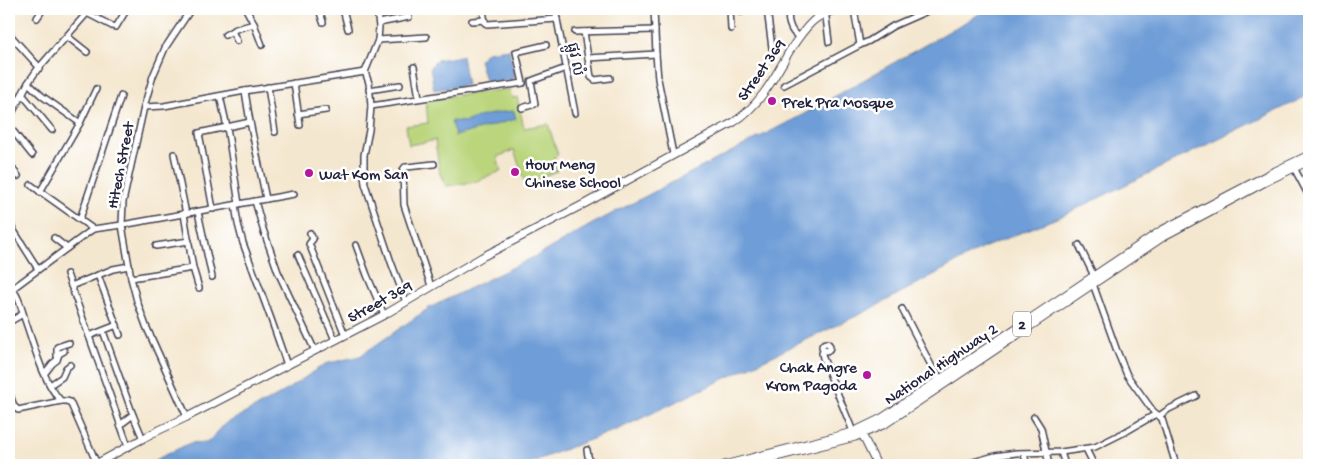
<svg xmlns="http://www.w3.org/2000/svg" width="1318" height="474" viewBox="0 0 1318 474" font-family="'Gochi Hand','Noto Sans Khmer',sans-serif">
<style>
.green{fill:#bad57b;stroke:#6e7c5b}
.water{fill:#6e9dd7;stroke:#486089}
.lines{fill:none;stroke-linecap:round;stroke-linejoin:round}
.minor-casing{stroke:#424051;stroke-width:8}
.major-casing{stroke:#424051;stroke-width:9}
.minor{stroke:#fff;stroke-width:5}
.major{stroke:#fff;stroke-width:7}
.poi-dot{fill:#b5179e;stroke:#fff;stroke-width:2}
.labels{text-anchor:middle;stroke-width:5;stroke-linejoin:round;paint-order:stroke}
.shield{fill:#fff;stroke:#646476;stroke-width:1}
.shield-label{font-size:15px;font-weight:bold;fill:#22223b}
.street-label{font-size:16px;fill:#22223b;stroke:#fff}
.poi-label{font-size:16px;fill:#22223b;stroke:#fff;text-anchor:start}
</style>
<rect width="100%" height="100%" fill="#fff"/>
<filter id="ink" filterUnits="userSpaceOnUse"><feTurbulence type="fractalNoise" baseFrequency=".02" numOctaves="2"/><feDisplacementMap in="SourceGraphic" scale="10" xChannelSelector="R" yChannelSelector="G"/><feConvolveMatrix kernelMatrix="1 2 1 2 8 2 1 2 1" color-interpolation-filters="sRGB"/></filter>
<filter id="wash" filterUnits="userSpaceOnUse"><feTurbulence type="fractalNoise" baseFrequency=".0096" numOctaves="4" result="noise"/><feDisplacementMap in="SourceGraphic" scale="20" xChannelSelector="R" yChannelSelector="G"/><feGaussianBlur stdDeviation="1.12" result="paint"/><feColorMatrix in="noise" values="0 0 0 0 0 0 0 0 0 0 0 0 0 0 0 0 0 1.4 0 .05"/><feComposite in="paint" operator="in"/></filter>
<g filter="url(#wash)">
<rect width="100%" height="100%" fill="#f4e7cf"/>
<!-- green -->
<path class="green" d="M509,89L512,98L517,97L524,128L548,124L558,155L554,157L557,171L539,178L538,186L527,189L514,150L497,157L501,171L475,182L446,186L440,174L435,141L436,140L409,145L406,126L428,123L426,99Z"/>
<!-- water -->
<g class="water">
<path d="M988,9H1309V95L1064,215L983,248L869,310L621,428L524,465H148L161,457L190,443L208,442L225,424L279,395L325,364L360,356L429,308L538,255L594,223L804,114Z"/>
<path d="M509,49L514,76L511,80L492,82L485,80L479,60L487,52Z"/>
<path d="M462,56L467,85L434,90L430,67L437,60Z"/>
<path d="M514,111L516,119L455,136L451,121L465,122L478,117L502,112Z"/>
</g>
</g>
<g filter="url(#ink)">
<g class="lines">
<defs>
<g id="minor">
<path d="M79,9L112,26L116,27L127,9"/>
<path d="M246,9L254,24L262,45"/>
<path d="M319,9L323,22"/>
<path d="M343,9L348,29"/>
<path d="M377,9L379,27L378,40L365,72L369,83L371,106L369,130L364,155V174L365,184L391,262L406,302"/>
<path d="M483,9L485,23L487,24L557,19"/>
<path d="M555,9L575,113"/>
<path d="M654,9L656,54L658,79L673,154"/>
<path d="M730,9L731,29"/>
<path d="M740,9L741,12"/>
<path d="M767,9L772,48"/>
<path d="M790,9C786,18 790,32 799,37"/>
<path d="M825,9L829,42"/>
<path d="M854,9L860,45"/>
<path d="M37,18L43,9"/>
<path d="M472,21L485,20"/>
<path d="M379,23L409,17"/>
<path d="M232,31L237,41"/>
<path d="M575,32L655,30"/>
<path d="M584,32L591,77L595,80L610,78"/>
<path d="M225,35L236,29L254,24"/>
<path d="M11,36L40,68"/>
<path d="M68,37L87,52"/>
<path d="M378,40L426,37"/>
<path d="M588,58L656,54"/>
<path d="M414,67L419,98"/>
<path d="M28,83L42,96L80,123"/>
<path d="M294,83L300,125"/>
<path d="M784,85L860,45L869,41L893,26L925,12"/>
<path d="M268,87L275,132"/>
<path d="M369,90L400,85"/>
<path d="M245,91L250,122L266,199"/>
<path d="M22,94L52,130"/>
<path d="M220,96L227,127L239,204"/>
<path d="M371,106L523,83L516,52L546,45"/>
<path d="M144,107L164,106L245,91L365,72"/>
<path d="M522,108L535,104L531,81L566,68"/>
<path d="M298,114L326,110"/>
<path d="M9,119L28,83L37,70L87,13"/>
<path d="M9,126L32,155"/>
<path d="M174,154L186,214"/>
<path d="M9,164L18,176"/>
<path d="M1293,166L1309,196"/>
<path d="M31,185L93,229"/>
<path d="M40,192L80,123L96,89"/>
<path d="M255,201L263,229L278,272L315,351"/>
<path d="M235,205L238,224L243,243L271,319L287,365"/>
<path d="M213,209L199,133L250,122"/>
<path d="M198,212L212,277"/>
<path d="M184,214L193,268L199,288"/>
<path d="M80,219L121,96"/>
<path d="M9,223L38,269"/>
<path d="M310,233L313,239L309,244L310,246L345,335"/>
<path d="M54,238L67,248"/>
<path d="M356,245L367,275L384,315"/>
<path d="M1079,245L1094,276"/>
<path d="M156,246L189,241"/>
<path d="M298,255L335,340"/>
<path d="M67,274L128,446"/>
<path d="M98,275L120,335"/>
<path d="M131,278L193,268"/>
<path d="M1093,284L1117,351L1127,375L1153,411L1159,416L1162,419L1176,465"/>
<path d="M9,286C18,292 22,310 25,320C34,345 43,382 61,401"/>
<path d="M71,286L113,269L129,266"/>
<path d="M431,286L404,205L403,170L405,167H407L434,164"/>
<path d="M12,289L93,229L122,225L294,194"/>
<path d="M902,309L933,369L941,379"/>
<path d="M9,322L23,314"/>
<path d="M103,331L133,415L143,439"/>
<path d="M89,336L117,325"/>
<circle cx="826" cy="347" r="4"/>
<path d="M824,349L822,353L823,358L854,434"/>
<path d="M57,356V347L69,343"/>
<path d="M45,373L52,364L57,360L59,354L64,351"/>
<path d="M50,385L62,377L66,368L70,365"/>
<path d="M9,392L14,406L18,410L61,401H66L70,402L97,464"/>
<path d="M1159,416L1169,409L1196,396"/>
<path d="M187,417L146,326L137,301L131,278L122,225L123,202L144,107L153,76L165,48L191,9"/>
<path d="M1034,417L1041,428L1049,465"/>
<path d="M120,425L133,415"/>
<path d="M1086,449L1094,465"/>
<path d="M587,450L588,456L592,465"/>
<path d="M1061,452L1065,465"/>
<path d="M1024,454L1027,465"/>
<path d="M997,456L999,465"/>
<path d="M962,465L995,456L1016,453L1061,452L1095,447L1125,432L1156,414"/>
</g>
<g id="major">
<path d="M861,432L877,465"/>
<path d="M94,465L153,433L187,417L384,315L482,257L586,203L734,122C760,105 774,78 789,52C796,41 803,30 813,21C820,15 829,12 837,9"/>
<path d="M724,465L853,432L882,418L1162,230L1269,174L1309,155"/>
<path d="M745,465L855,437L885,424L1166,235L1271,179L1309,161"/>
</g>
</defs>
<!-- minor casing -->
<use href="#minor" class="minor-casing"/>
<!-- major casing -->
<use href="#major" class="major-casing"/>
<!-- minor -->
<use href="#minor" class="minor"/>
<!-- major -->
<use href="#major" class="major"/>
</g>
</g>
<!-- markers -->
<g class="poi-dot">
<circle cx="772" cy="101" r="5"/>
<circle cx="515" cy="172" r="5"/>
<circle cx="309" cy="173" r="5"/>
<circle cx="867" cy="375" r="5"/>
</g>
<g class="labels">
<!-- shield labels -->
<rect class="shield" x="1013" y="311.5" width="18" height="25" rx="4"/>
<g class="shield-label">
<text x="1022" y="329">2</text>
</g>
<!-- street labels -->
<g class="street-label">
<text transform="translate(577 59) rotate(79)" y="6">ផ្លូវ លំ</text>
<text transform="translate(760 69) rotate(-55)" y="6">Street 369</text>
<text transform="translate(119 165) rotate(-79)" y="6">Hitech Street</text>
<text transform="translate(379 300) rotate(-29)" y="6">Street 369</text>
<text transform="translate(940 363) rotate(-34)" y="6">National Highway 2</text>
</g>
<!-- poi labels -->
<g class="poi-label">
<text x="782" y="107">Prek Pra Mosque</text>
<text x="525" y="169">Hour Meng<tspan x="525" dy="18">Chinese School</tspan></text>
<text x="319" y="179">Wat Kom San</text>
<text x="857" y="372" text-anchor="end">Chak Angre<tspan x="857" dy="18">Krom Pagoda</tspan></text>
</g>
</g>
<!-- margin -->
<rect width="1318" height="474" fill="none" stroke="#fff" stroke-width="30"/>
</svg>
